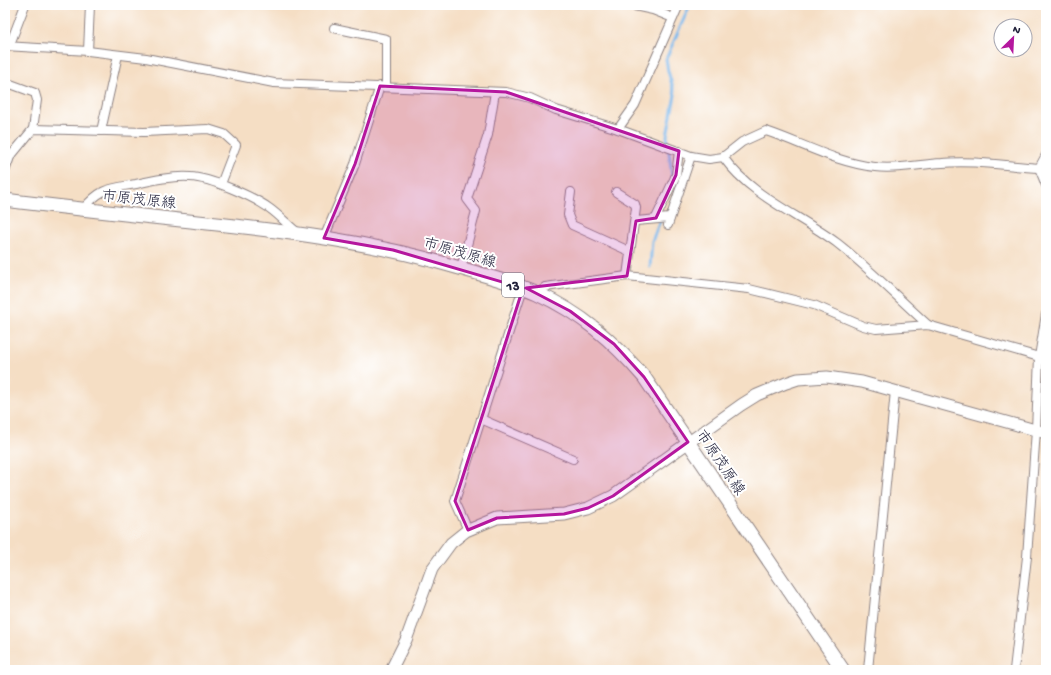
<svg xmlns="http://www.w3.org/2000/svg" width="1051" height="675" viewBox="0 0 1051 675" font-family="'Gochi Hand','Klee One',sans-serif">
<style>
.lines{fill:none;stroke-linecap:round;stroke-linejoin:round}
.stream{stroke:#79b8ec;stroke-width:3}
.minor-casing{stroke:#8c8080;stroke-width:10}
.tertiary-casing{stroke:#8c8080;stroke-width:13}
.primary-casing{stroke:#8c8080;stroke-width:15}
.minor{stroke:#fff;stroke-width:8}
.tertiary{stroke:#fff;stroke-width:11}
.primary{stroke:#fff;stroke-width:13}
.marked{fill:#b5179e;fill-opacity:0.2;stroke:#b5179e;stroke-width:3;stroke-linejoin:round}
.labels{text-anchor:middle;stroke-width:4;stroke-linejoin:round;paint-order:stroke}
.shield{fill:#fff;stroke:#646476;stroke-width:1}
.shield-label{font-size:14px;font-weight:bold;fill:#22223b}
.street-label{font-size:15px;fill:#22223b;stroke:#fff}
</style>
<rect width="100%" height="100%" fill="#fff"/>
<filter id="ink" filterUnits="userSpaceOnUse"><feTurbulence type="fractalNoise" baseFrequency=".025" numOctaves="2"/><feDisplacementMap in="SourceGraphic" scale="8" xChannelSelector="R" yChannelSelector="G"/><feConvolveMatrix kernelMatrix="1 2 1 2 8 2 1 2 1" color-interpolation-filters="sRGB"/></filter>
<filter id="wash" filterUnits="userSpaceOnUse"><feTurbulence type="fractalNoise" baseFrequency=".012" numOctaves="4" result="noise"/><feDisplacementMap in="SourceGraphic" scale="16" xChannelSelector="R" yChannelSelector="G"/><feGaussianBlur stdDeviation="0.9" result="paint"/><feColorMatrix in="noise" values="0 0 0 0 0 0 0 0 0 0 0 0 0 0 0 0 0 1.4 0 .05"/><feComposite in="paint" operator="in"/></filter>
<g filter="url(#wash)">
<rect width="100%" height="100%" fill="#f5dec4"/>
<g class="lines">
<!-- stream -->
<g class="stream">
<path d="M672,177L667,136L675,95L668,71L666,59L690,5"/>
<path d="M650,267L652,241L660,221"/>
</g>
</g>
</g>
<g filter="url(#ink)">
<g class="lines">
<defs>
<g id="minor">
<path d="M630,5L653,10L673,18"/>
<path d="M334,28L386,39V86"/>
<path d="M5,46L88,51L146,58L274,83L506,92L530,98L556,110L618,129L691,156L709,159L723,157L742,142L766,131C802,143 837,163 875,167C898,170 920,164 942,163C974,160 1006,166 1039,168"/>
<path d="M9,47L25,5"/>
<path d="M88,51L90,5"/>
<path d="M5,82L35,93L37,100L33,129"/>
<path d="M618,129L635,105L679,5"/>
<path d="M101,131L118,55"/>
<path d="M1046,155L1039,168L1046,185"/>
<path d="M723,157C752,197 798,214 837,243C869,268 898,298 928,325"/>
<path d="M5,171L10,157L33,129L144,132L208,129L224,134L236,145L221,184"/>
<path d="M571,192L568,215L572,225L629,251"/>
<path d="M616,192L635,204L636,208L627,276"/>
<path d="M83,209C102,187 109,189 136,184C154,180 172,176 190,177C211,178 252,196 269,208C279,215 288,225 297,232"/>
<path d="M656,218L676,175L679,151"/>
<path d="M636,221L670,218"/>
<path d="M668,225L691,156"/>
<path d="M324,238L355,164L380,86"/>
<path d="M461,268L476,211L467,199L488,135L495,92"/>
<path d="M537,293L545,287L627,276L749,289L814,305L863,326L876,329L928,325L1039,357"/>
<path d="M481,419L573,459"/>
<path d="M468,530L455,501L523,288"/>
<path d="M868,670L895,391"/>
<path d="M1014,670L1027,557L1036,430L1039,357L1046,314"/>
</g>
<path id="tertiary" d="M391,670L406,640L432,569L451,543L466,531L497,518L564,514L588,508L613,496L741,405L757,395L786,383L798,379L827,377L862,382L1046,433"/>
<path id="primary" d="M5,200C69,208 134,215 198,222C286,231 372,242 456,267C483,275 512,282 537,293C582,314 612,340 644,377L843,670"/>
</defs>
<!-- minor casing -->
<use href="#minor" class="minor-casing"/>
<!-- tertiary casing -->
<use href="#tertiary" class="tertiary-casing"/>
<!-- primary casing -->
<use href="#primary" class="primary-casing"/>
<!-- minor -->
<use href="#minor" class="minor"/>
<!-- tertiary -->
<use href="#tertiary" class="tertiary"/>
<!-- primary -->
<use href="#primary" class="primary"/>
</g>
</g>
<!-- marked area -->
<path class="marked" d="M380,86L506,92L679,151L676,175L656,218L636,221L627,276L526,288L570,311L614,344L644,377L688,442L613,496L588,508L564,514L497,518L468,530L455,501L523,288L393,250L324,238L355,164Z"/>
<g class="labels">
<!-- shield labels -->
<rect class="shield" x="502" y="273" width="22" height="24" rx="3"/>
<g class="shield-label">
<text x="513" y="290">13</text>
</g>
<!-- street labels -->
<g class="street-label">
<text transform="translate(139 199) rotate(6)" y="5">市原茂原線</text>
<text transform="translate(460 252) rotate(16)" y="5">市原茂原線</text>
<text transform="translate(721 462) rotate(56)" y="5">市原茂原線</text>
</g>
</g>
<!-- margin -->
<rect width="1051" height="675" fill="none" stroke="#fff" stroke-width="20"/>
<!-- north arrow -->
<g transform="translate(1013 38) rotate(24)"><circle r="19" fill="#ffffff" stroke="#a7a7b1"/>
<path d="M0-3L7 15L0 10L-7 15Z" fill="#b5179e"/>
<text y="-6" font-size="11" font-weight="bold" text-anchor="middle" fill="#22223b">N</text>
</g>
</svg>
